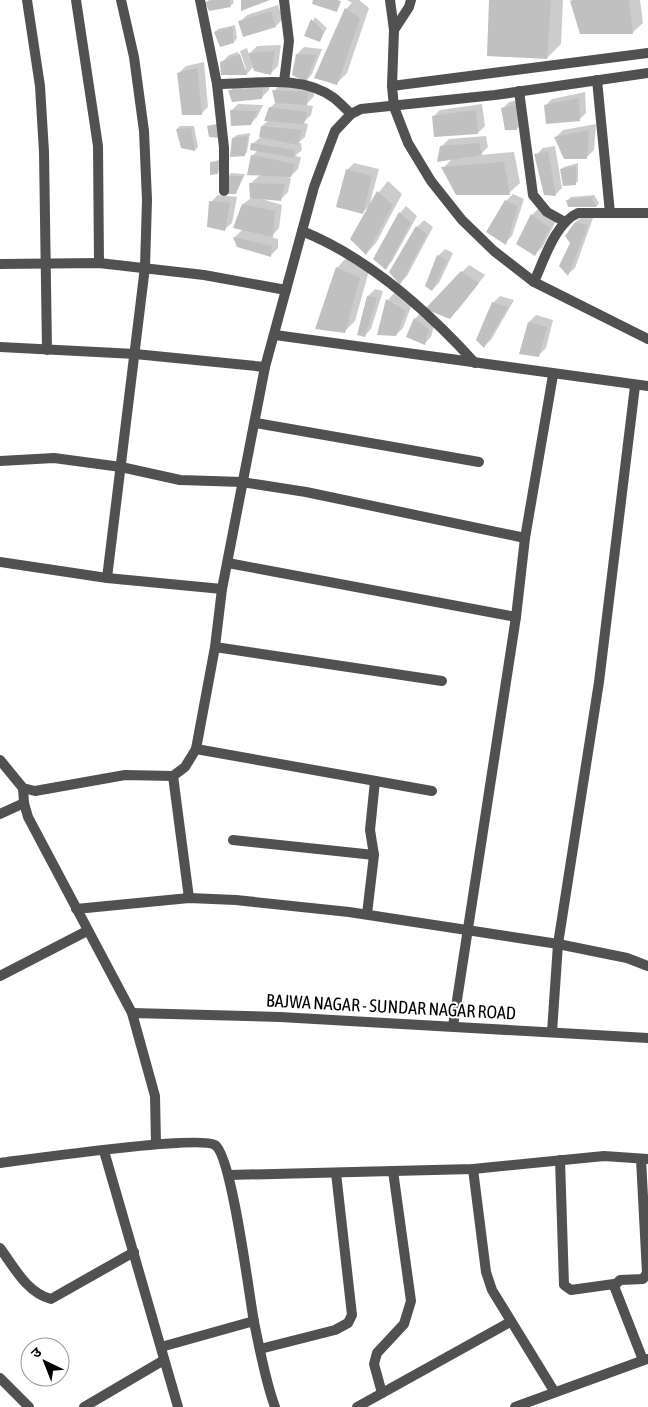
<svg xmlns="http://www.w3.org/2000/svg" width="648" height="1407" viewBox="0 0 648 1407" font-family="'Asap Condensed','Noto Sans Devanagari',sans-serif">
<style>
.shadow{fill:#0003}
.building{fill:#c0c0c0}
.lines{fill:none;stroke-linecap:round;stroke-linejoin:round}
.minor{stroke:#515151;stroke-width:10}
.tertiary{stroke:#515151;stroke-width:10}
.labels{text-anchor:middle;stroke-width:4;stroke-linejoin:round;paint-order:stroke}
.street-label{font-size:18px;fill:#000;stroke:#fff}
</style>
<rect width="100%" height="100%" fill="#fff"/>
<!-- shadow -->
<g class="shadow">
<path d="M209,0H233L234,3L230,6L207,2Z"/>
<path d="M347,0H359L369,8L347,73L336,84L315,78L346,9L352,3Z"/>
<path d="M491,0H563L561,44L547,58Z"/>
<path d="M573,0H640L643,23L632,33L571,2Z"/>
<path d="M278,5L283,19L276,26L244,35L240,22L247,15Z"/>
<path d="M315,17L327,28L319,41L306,35Z"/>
<path d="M235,25L237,38L234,42L215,32L218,29Z"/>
<path d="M281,45L278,66L271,73L254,66L247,74L222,62L229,55L238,52L244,69H246L240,51L247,48L249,54L257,46Z"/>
<path d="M304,47L322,49L312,74L306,81L297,54Z"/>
<path d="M204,62L208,107L201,114L179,73L186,66Z"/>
<path d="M269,82V90L262,97L230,91L237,84Z"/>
<path d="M281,84L314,86V96L306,105L313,106L311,115L303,123L308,124L305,137L298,143H301L302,150L295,156L301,157L298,169L289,178H291L288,192L281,199L255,197L282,205L279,228L271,237L278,239V248L271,255L238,246L235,237L243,229V204L251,198L250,184L260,175L252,156L258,150L252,144L261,137L262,126L269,120L270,108L276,102L274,91Z"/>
<path d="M585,92L586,113L579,120L545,106L552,99Z"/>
<path d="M523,99V122L517,129L502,109L509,102Z"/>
<path d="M238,104L263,105L257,117L250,124L231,111Z"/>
<path d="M482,104L485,126L478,133L433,117L440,110Z"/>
<path d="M596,124L594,150L587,157L556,137L563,130Z"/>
<path d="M180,126H194L198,147L195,150L177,129Z"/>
<path d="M250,133L247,152L244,155L233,138L237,135Z"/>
<path d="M486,136L488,147L480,155L514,152L520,183L509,193L443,168L452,159L442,146L449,139Z"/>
<path d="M555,146L562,188L555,195L536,155L543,148Z"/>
<path d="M220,159V169L217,173L212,163Z"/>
<path d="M354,163L379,169L370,203L388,181L402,194L376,243L366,254L368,207L363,212L347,170Z"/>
<path d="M578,163V181L575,184L561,170L564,167Z"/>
<path d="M231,173L245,174L236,193L228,176Z"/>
<path d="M513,194L524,199L512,236L505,243L506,201Z"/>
<path d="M218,195L237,197L232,223L225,229L211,202Z"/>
<path d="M594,195L599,203L597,206H569L568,200L571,197Z"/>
<path d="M406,206L417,216L392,261L386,268L400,213Z"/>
<path d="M539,208L556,221L542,248L535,254L532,215Z"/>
<path d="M583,215L593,218L575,268L568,274L576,222Z"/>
<path d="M424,220L433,227L407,276L400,283L390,272L417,227Z"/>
<path d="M445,249L453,253L439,283L432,290L426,286L438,256Z"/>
<path d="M347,257L370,267L355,321L345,331L337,268Z"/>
<path d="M469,265L485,275L457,311L427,308Z"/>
<path d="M375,289L383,291L371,329L364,336L368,296Z"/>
<path d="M394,293L412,304L403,328L396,335L388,300Z"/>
<path d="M500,296L514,300L491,340L484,346L493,303Z"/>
<path d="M421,312L435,322L431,337L424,344L415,319Z"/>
<path d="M536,315L553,320L546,348L539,355L520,353L529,322Z"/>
</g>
<!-- building -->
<g class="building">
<path d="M215,0H229L231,7L209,11L205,2Z"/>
<path d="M241,0H270L241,11Z"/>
<path d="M313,0H337L341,1L337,12L312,4Z"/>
<path d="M489,0H551L547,59L487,56Z"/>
<path d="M573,0H629L633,34H580L570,1Z"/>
<path d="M345,8L360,18L337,85L314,78Z"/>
<path d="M271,11L276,27L243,37L238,21Z"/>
<path d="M311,19L324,32L320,42L304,36Z"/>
<path d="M232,27L234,43L220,47L214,32Z"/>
<path d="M275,51L271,75L254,71L249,53Z"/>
<path d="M240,54L247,75H221L220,62Z"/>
<path d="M296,54L316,55L306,82L292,75Z"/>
<path d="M197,68L202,115H182L177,73Z"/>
<path d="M263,88L262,99L232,102L228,90Z"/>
<path d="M272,90L308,92L307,105L275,103Z"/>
<path d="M579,98L580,121L546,124L544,105Z"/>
<path d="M516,105L517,130H505L501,108Z"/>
<path d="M269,107L307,112L304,124L264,121Z"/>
<path d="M230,110L257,111L251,125L231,126Z"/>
<path d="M476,110L478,134L434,137L432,116Z"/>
<path d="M217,124L220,138L209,137L207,126Z"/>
<path d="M261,126L302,130L298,145L259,137Z"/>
<path d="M191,128L195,151L181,148L176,129Z"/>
<path d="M589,130L587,159H564L554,137Z"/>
<path d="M248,136L245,156L230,157L232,138Z"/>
<path d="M251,143L294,150L295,158L250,150Z"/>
<path d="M479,143L482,155L437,162L440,146Z"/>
<path d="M548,152L556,196L544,195L534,154Z"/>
<path d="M251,155L295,164L291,177L247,175Z"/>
<path d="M218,161V174L210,175V162Z"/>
<path d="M504,162L510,195H456L441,167Z"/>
<path d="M576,166V185L563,186L560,169Z"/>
<path d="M346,169L372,176L363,214L336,207Z"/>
<path d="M227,176H243L236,194H226Z"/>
<path d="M249,183L285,184L281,201L250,198Z"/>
<path d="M377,191L393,205L366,255L350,239Z"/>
<path d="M591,197L597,207H568L566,200Z"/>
<path d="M505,200L518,206L506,245L486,232Z"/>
<path d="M209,201L230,203L225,231L207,227Z"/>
<path d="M242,204L275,211L273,237L233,228Z"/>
<path d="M399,212L411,223L386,270L373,259Z"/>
<path d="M531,214L550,228L535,256L516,244Z"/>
<path d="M575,222L588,225L568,276L559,266L570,243L565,236Z"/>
<path d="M416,226L427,234L400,285L389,272Z"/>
<path d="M233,237L272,246L271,257L237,247Z"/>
<path d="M437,255L447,260L432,291L425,286Z"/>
<path d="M336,267L360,278L345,333L315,329Z"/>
<path d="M461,271L479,283L450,319L425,309Z"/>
<path d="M367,296L377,298L365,337L357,335Z"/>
<path d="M386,299L406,311L396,336L377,335Z"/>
<path d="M492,302L508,307L484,348L476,340Z"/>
<path d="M414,318L429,329L425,345L406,337Z"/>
<path d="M528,322L547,327L539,357L519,354Z"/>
</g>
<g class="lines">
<!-- minor -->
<g class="minor">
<path d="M27,0L40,86L44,152L47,350"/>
<path d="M76,0L98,146L99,263"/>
<path d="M200,0L217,84C255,84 301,74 334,98C340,103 346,109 351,114"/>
<path d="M597,80L610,213"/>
<path d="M284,82L289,41L284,0"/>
<path d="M217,84L224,148V191"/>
<path d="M392,86L648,53"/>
<path d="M519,91L533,195L547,212L565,222"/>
<path d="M302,231C369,258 427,310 475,363"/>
<path d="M0,264L99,263L204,275L286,290"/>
<path d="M534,282C544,260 555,223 578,213H648"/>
<path d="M275,335L648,386"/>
<path d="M0,347L135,354L265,367"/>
<path d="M256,423L479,462"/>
<path d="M0,461L54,458L121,467L180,480L242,482L306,492L525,538"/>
<path d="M0,562L107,578L222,589"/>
<path d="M228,563L516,617"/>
<path d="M107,578L145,267L147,200L144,131L134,57L121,0"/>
<path d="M215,647L442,681"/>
<path d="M196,749L432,791"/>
<path d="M0,760L23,788L35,791L125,775L173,776L185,767L196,749L215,647L222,589L265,367L314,187L324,160L335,131L351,114L361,109L495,95L648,73"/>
<path d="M173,776L189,898"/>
<path d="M23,788L24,803L28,817L132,1013L155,1096L156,1144"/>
<path d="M0,814L24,803"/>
<path d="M233,840L374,855"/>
<path d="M76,909L189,898L236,900L349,912L558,944L627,958L648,966"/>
<path d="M367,914L374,855L370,830L375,781"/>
<path d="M0,976L87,931"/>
<path d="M132,1013L280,1017L648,1038"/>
<path d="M453,1026L516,617L525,538L553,375"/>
<path d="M552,1032L558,944L599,682L635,386"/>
<path d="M104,1151L178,1407"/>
<path d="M641,1159L647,1273L643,1279L620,1280L614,1286L643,1360"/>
<path d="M560,1160L564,1285L571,1290L614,1284"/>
<path d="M0,1163C31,1159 198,1135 215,1145C232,1156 249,1295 254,1322C260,1350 265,1380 275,1407"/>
<path d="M473,1169L486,1272L492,1290L554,1391"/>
<path d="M393,1171L473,1169L604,1156L648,1159"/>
<path d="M229,1175L393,1171L411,1301L404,1324L377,1353L374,1364L382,1393"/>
<path d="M0,1248C14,1267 27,1293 51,1299L134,1252"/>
<path d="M161,1347L254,1321"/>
<path d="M260,1349L335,1330L348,1323L352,1315L336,1173"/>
<path d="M0,1378L29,1407"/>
<path d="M84,1407L164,1360"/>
<path d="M357,1407L510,1322"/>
<path d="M515,1407L647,1359"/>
</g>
<!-- tertiary -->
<g class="tertiary">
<path d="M390,0L394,30L392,86L394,107L408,143L431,181L462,220L494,251L534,282L648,339"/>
<path d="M394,30L409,7L411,0"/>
</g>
</g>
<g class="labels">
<!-- street labels -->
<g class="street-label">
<text transform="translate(391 1007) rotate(3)" y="6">BAJWA NAGAR - SUNDAR NAGAR ROAD</text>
</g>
</g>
<!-- north arrow -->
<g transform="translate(45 1362) rotate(317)"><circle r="24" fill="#ffffff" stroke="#999999"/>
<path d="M0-4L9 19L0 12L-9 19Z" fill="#000000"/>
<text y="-8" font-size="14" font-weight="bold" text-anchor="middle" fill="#000000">उ</text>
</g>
</svg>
